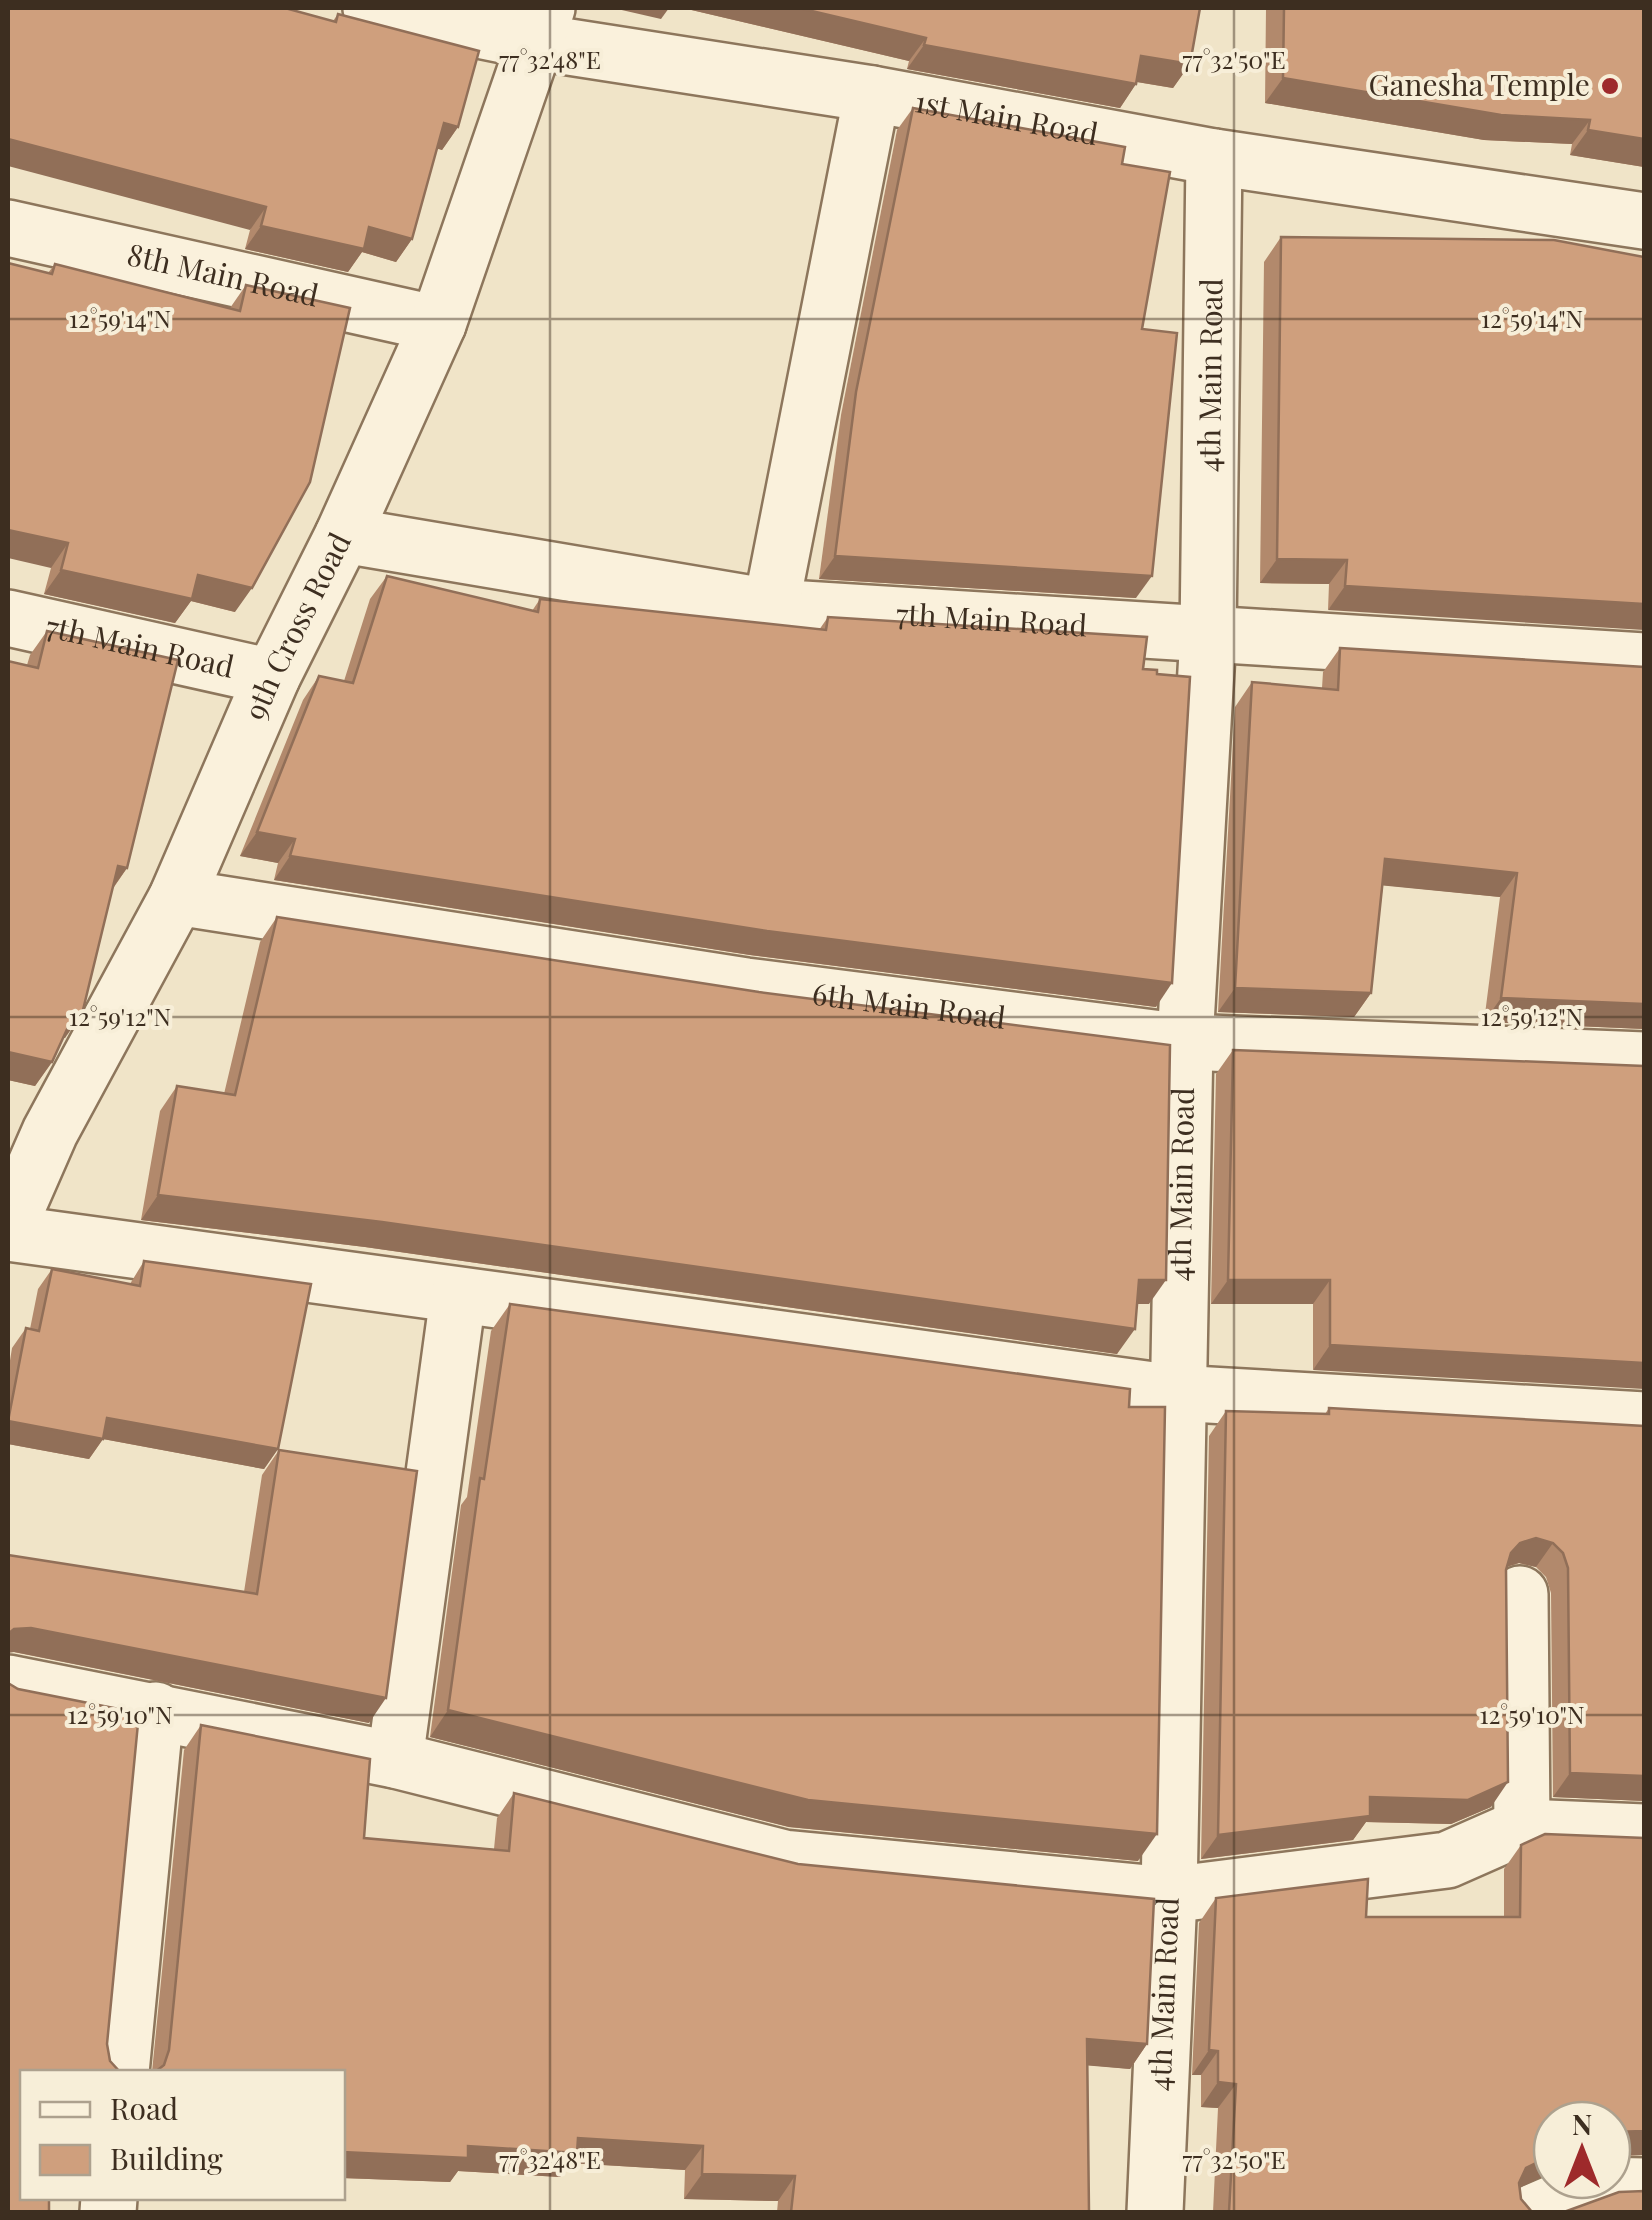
<svg xmlns="http://www.w3.org/2000/svg" width="1652" height="2220" viewBox="0 0 1652 2220" font-family="'Playfair Display',serif">
<style>
.lines{fill:none;stroke-linecap:round;stroke-linejoin:round}
.minor-casing{stroke:#8d765c;stroke-width:60}
.minor{stroke:#faf1dc;stroke-width:55}
.wall{fill:#b2896c}
.shaded-wall{fill:#916f58}
.building{fill:#cf9f7d;stroke:#916f58;stroke-width:2.5}
.ticks{fill:none;stroke:#3d2e20;stroke-width:2.5;stroke-opacity:0.45}
.poi-dot{fill:#9e2a2b;stroke:#f7eed8;stroke-width:4}
.labels{text-anchor:middle;stroke-width:8;stroke-linejoin:round;paint-order:stroke}
.poi-label{font-size:30px;fill:#3d2e20;stroke:#f7eed8;text-anchor:end}
.street-label{font-size:30px;fill:#3d2e20;stroke:#f7eed8}
.ticks-label{font-size:25px;text-anchor:middle;fill:#3d2e20;stroke:#f7eed8;stroke-width:8;stroke-linejoin:round;paint-order:stroke}
</style>
<rect width="100%" height="100%" fill="#f0e4c8"/>
<g class="lines">
<defs>
<g id="minor">
<path id="s1" d="M371,8L537,42L872,94L1214,157L1644,221"/>
<path id="s2" d="M8,228L438,324"/>
<path id="s3" d="M343,535L771,607L1644,661"/>
<path d="M771,607L872,94"/>
<path id="s4" d="M8,618L272,677"/>
<path id="s5" d="M177,897L746,986L1185,1042L1644,1060"/>
<path id="s6" d="M8,1228L50,1132L177,897L272,677L343,535L438,324L547,8"/>
<path d="M8,1233L1175,1393L1644,1420"/>
<path d="M1520,1594L1522,1827"/>
<path d="M8,1683L395,1760L784,1858L1169,1895L1447,1860L1522,1827L1644,1832"/>
<path d="M395,1760L458,1297"/>
<path d="M121,2072L156,1710"/>
<path d="M108,2212L109,2198"/>
<path id="s7" d="M1155,2212L1169,1895L1185,1042L1208,635L1214,157"/>
<path d="M1533,2212L1596,2185L1644,2186"/>
</g>
</defs>
<!-- minor casing -->
<use href="#minor" class="minor-casing"/>
<!-- minor -->
<use href="#minor" class="minor"/>
</g>
<!-- wall -->
<g class="wall">
<path d="M683,8H1200L1190,64L1173,88L1137,82L1120,108L907,69L909,61Z"/>
<path d="M1266,8H1644V167L1570,155L1572,144L1484,140L1265,103Z"/>
<path d="M338,14L458,127L442,150L437,148L412,239L396,262L362,252L348,272L245,249L250,230L333,21Z"/>
<path d="M913,108L1122,164L1136,598L819,579L841,415L897,130Z"/>
<path d="M1281,237L1644,257L1328,610L1329,584L1260,583L1264,262Z"/>
<path d="M55,264L230,308L246,285L235,612L191,601L175,623L44,594L51,568L48,273Z"/>
<path d="M387,576L532,611L540,599L819,630L828,617L1143,669L1156,1007L750,955L274,880L278,863L240,856L303,700L319,676L344,681L370,599Z"/>
<path d="M47,631L127,868L112,890L65,1038H63L52,1062L35,1086L8,1080V661L27,665L30,655Z"/>
<path d="M1340,648L1644,1029L1484,1022L1500,897L1383,885L1371,993L1354,1017L1218,1012L1235,707L1252,682L1322,688L1323,672Z"/>
<path d="M277,917L1149,1304H1137L1117,1354L365,1247L141,1220L160,1111L177,1086L224,1094L260,942Z"/>
<path d="M1233,1050L1644,1066L1313,1370V1304H1211L1216,1074Z"/>
<path d="M144,1261L278,1449L264,1469L103,1439L89,1459L8,1444V1373L12,1348L26,1328L30,1329L38,1289L52,1269L130,1284Z"/>
<path d="M510,1304L1129,1407L1138,1861L789,1827L430,1737L461,1505L467,1497L491,1331Z"/>
<path d="M1329,1408L1644,1426V1801L1553,1797L1551,1593L1546,1577L1536,1567L1519,1563L1507,1567L1491,1807L1451,1824L1366,1822L1353,1840L1201,1859L1209,1436L1226,1411L1325,1414Z"/>
<path d="M279,1450L369,1723L14,1652L244,1592L262,1475Z"/>
<path d="M201,1725L364,1838L494,1849L497,1818L514,1793L1147,2044L1130,2069L1088,2065L1089,2212H777L778,2201L684,2199L685,2170L570,2163L560,2177L458,2171L450,2182L342,2178V2072H152L184,1750Z"/>
<path d="M1644,1838V2155L1612,2156V2120L1520,2187L1521,2199L1532,2212H1213L1218,2108L1201,2107V2075H1192L1199,1923L1216,1898L1366,1917H1504V1869L1521,1845Z"/>
</g>
<!-- shaded-wall -->
<g class="shaded-wall">
<path d="M613,8H669L661,19Z"/>
<path d="M683,8H799L926,38L909,61Z"/>
<path d="M924,45L1136,84L1120,108L907,69Z"/>
<path d="M1141,56L1190,64L1173,88L1125,80Z"/>
<path d="M1283,78L1590,120L1572,144L1484,140L1265,103Z"/>
<path d="M444,123L458,127L442,150L428,146Z"/>
<path d="M1588,130L1644,139V167L1570,155Z"/>
<path d="M8,139L266,207L250,230L8,166Z"/>
<path d="M261,226L369,227L412,239L396,262L362,252L348,272L245,249Z"/>
<path d="M8,530L68,543L51,568L8,558Z"/>
<path d="M835,556L1152,576L1136,598L819,579Z"/>
<path d="M1277,559L1347,560L1329,584L1260,583Z"/>
<path d="M61,570L198,575L252,588L235,612L191,601L175,623L44,594Z"/>
<path d="M1345,586L1644,604V630L1328,610Z"/>
<path d="M257,832L295,839L278,863L240,856Z"/>
<path d="M290,856L1172,983L1156,1007L750,955L274,880Z"/>
<path d="M1385,859L1517,873L1500,897L1368,884Z"/>
<path d="M118,866L127,868L110,892Z"/>
<path d="M1235,988L1371,993L1354,1017L1218,1012Z"/>
<path d="M1501,998L1644,1004V1029L1484,1022Z"/>
<path d="M74,1014H82L65,1038H57Z"/>
<path d="M8,1052L52,1062L35,1086L8,1080Z"/>
<path d="M158,1195L382,1222L1135,1329L1117,1354L365,1247L141,1220Z"/>
<path d="M1139,1280H1166L1149,1304H1122Z"/>
<path d="M1228,1280H1330L1313,1304H1211Z"/>
<path d="M1330,1345L1644,1363V1389L1313,1370Z"/>
<path d="M107,1418L278,1449L264,1469L103,1439L89,1459L8,1444V1421Z"/>
<path d="M1536,1538L1553,1543L1536,1567L1519,1563L1503,1568L1511,1553L1520,1543Z"/>
<path d="M31,1628L386,1698L369,1723L14,1652L8,1653V1634L14,1629Z"/>
<path d="M448,1710L1157,1834L1138,1861L789,1827L430,1737Z"/>
<path d="M1570,1773L1644,1776V1801L1553,1797Z"/>
<path d="M1508,1782L1491,1807L1451,1824L1366,1822L1353,1840L1201,1859L1218,1835L1370,1797Z"/>
<path d="M1087,2039L1147,2044L1130,2069L1070,2064Z"/>
<path d="M1209,2050L1218,2051L1201,2075H1192Z"/>
<path d="M1218,2082L1236,2084L1218,2108L1201,2107Z"/>
<path d="M1644,2131V2155L1612,2156V2132Z"/>
<path d="M578,2138L703,2146L685,2170L570,2163L560,2177L458,2171L450,2182L342,2178V2152L468,2146Z"/>
<path d="M1552,2155V2172L1509,2193L1526,2168Z"/>
<path d="M702,2174L795,2176L778,2201L684,2199Z"/>
</g>
<!-- building -->
<g class="building">
<path d="M8,8H285L336,22L338,14L479,51L458,127L444,123L412,239L369,227L364,249L261,226L266,207L8,139Z"/>
<path d="M799,8H1200L1190,64L1141,56L1136,84L924,45L926,38Z"/>
<path d="M1284,8H1644V139L1588,130L1590,120L1501,115L1283,78Z"/>
<path d="M913,108L1125,147L1122,164L1170,172L1142,329L1177,333L1152,576L835,556L856,392Z"/>
<path d="M1281,237L1554,240L1644,257V604L1345,586L1347,560L1277,559Z"/>
<path d="M8,263L52,274L55,264L240,311L246,285L350,308L310,482L252,588L198,575L192,599L61,570L68,543L8,530Z"/>
<path d="M387,576L538,612L540,599L826,630L828,617L1147,637L1143,669L1157,670V674L1190,677L1172,983L767,931L290,856L295,839L257,832L319,676L353,683Z"/>
<path d="M47,631L178,660L127,868L118,866L82,1014H74L52,1062L8,1052V661L38,668Z"/>
<path d="M1340,648L1644,667V1004L1501,998L1517,873L1385,859L1371,993L1235,988L1252,682L1338,690Z"/>
<path d="M277,917L759,992L1170,1045L1166,1280H1139L1135,1329L382,1222L158,1195L177,1086L235,1095Z"/>
<path d="M1233,1050L1644,1066V1363L1330,1345V1280H1228Z"/>
<path d="M144,1261L311,1284L278,1449L107,1418L103,1439L8,1421L26,1328L39,1331L52,1269L140,1286Z"/>
<path d="M510,1304L1130,1389L1129,1407H1165L1157,1834L808,1800L448,1710L480,1478L484,1479Z"/>
<path d="M1329,1408L1644,1426V1776L1570,1773L1568,1568L1563,1553L1553,1543L1536,1538L1520,1543L1511,1553L1506,1570L1508,1782L1468,1800L1370,1797V1816L1218,1835L1226,1411L1329,1414Z"/>
<path d="M279,1450L417,1471L386,1698L31,1628L14,1629L8,1634V1555L257,1594Z"/>
<path d="M8,1683L18,1689L139,1713L107,2044L110,2061L120,2072H22V2198H49V2212H8Z"/>
<path d="M201,1725L370,1759L364,1838L509,1851L514,1793L798,1864L1154,1899L1147,2044L1087,2039L1089,2212H791L795,2176L702,2174L703,2146L578,2138L577,2153L468,2146V2158L342,2152V2072H155L164,2065L169,2050Z"/>
<path d="M1545,1834L1644,1838V2131L1612,2132V2120H1552V2155L1526,2168L1519,2183L1521,2199L1532,2212H1229L1236,2084L1218,2082V2051L1209,2050L1216,1898L1368,1879L1366,1917H1520L1521,1845Z"/>
<path d="M1644,2191V2212H1564L1619,2192Z"/>
</g>
<!-- ticks -->
<path class="ticks" d="M550,8V2212M1234,8V2212M8,319H1644M8,1017H1644M8,1715H1644"/>
<!-- markers -->
<circle class="poi-dot" cx="1610" cy="86" r="10"/>
<g class="labels">
<!-- poi labels -->
<g class="poi-label">
<text x="1590" y="96">Ganesha Temple</text>
</g>
<!-- street labels -->
<g class="street-label">
<text dy="10" stroke="none"><textPath href="#s1" startOffset="645">1st Main Road</textPath></text>
<text dy="10" stroke="none"><textPath href="#s2" startOffset="220">8th Main Road</textPath></text>
<text dy="10" stroke="none"><textPath href="#s7" startOffset="1838">4th Main Road</textPath></text>
<text dy="10" stroke="none"><textPath href="#s3" startOffset="655">7th Main Road</textPath></text>
<text dy="10" stroke="none"><textPath href="#s6" startOffset="668">9th Cross Road</textPath></text>
<text dy="10" stroke="none"><textPath href="#s4" startOffset="135">7th Main Road</textPath></text>
<text dy="10" stroke="none"><textPath href="#s5" startOffset="740">6th Main Road</textPath></text>
<text dy="10" stroke="none"><textPath href="#s7" startOffset="1028">4th Main Road</textPath></text>
<text dy="10" stroke="none"><textPath href="#s7" startOffset="218">4th Main Road</textPath></text>
</g>
</g>
<g class="ticks-label">
<text x="550" y="69">77°32'48"E</text>
<text x="1234" y="69">77°32'50"E</text>
<text x="120" y="328">12°59'14"N</text>
<text x="1532" y="328">12°59'14"N</text>
<text x="120" y="1026">12°59'12"N</text>
<text x="1532" y="1026">12°59'12"N</text>
<text x="120" y="1724">12°59'10"N</text>
<text x="1532" y="1724">12°59'10"N</text>
<text x="550" y="2169">77°32'48"E</text>
<text x="1234" y="2169">77°32'50"E</text>
</g>
<!-- border -->
<rect width="1652" height="2220" fill="none" stroke="#3d2e20" stroke-width="20"/>
<!-- legend -->
<rect x="20" y="2070" width="325" height="130" fill="#f7eed8" stroke="#ada18e" stroke-width="2.5"/>
<rect x="40" y="2102" width="50" height="15" fill="#faf1dc" stroke="#ada18e" stroke-width="2.5"/>
<text x="110" y="2120" font-size="30" fill="#3d2e20">Road</text>
<rect x="40" y="2145" width="50" height="30" fill="#cf9f7d" stroke="#ada18e" stroke-width="2.5"/>
<text x="110" y="2170" font-size="30" fill="#3d2e20">Building</text>
<!-- north arrow -->
<g transform="translate(1582 2150)"><circle r="48" fill="#f7eed8" stroke="#ada18e" stroke-width="2.5"/>
<path d="M0-8L18 38L0 25L-18 38Z" fill="#9e2a2b"/>
<text y="-15" font-size="28" font-weight="bold" text-anchor="middle" fill="#3d2e20">N</text>
</g>
</svg>
